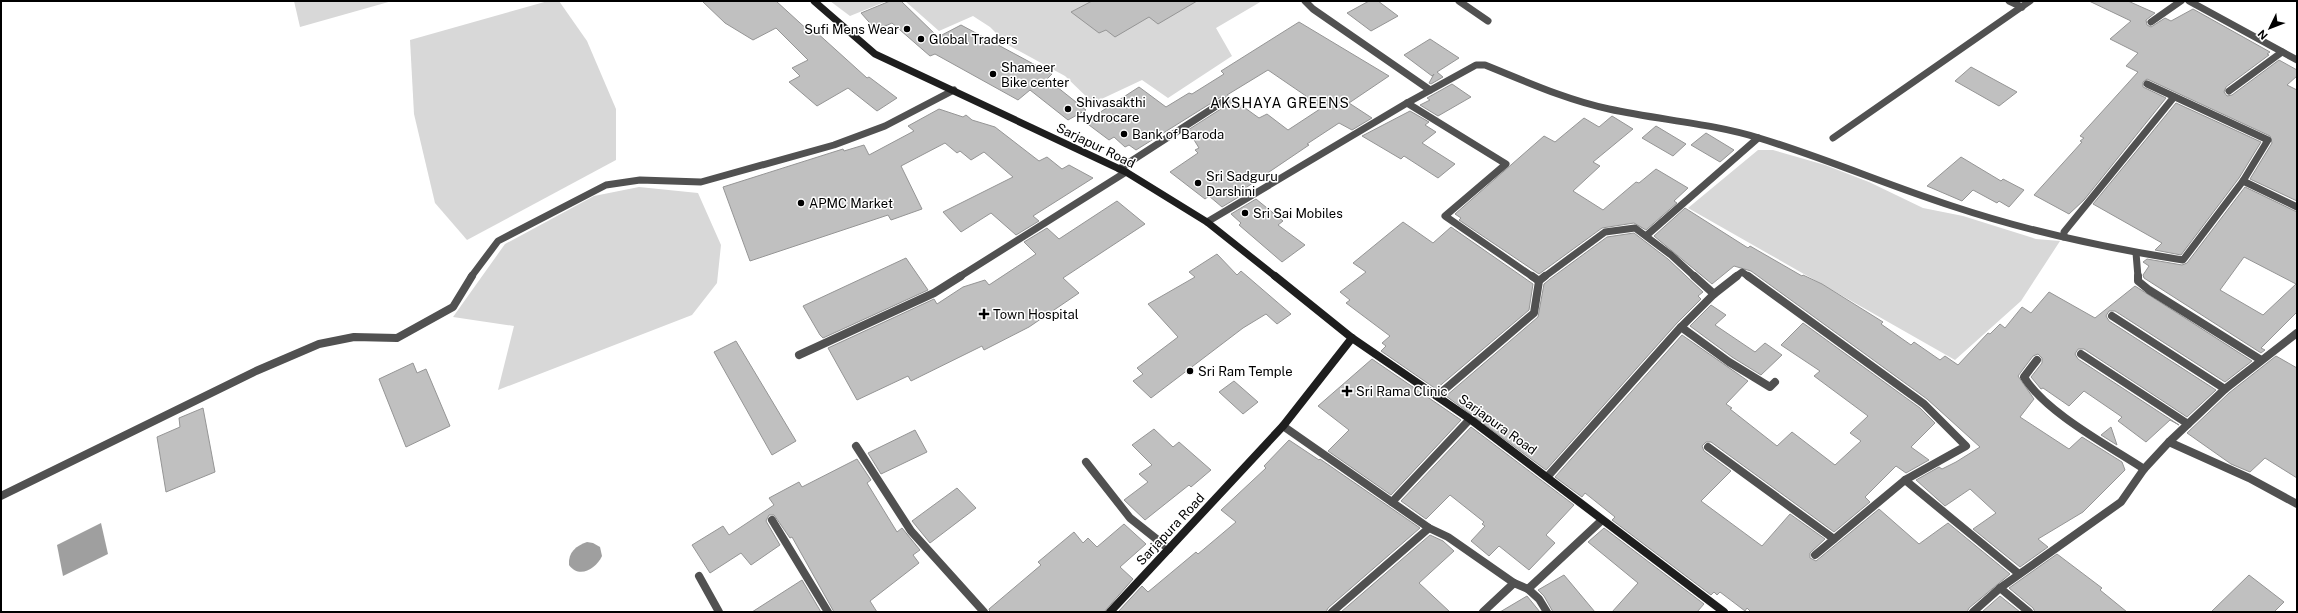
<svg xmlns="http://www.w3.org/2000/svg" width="2298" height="613" viewBox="0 0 2298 613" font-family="'Public Sans',sans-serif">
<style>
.green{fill:#d8d8d8}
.water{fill:#9f9f9f}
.building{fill:#c0c0c0;stroke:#959595;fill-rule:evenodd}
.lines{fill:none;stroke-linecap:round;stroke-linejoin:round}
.lane-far1{stroke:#515151;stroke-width:7}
.lane{stroke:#515151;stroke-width:8}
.street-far1{stroke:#515151;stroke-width:7}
.street{stroke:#515151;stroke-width:8}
.secondary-far1{stroke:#1e1e1e;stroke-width:7}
.secondary{stroke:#1e1e1e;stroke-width:8}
.poi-dot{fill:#000;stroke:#fff;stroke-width:1.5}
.labels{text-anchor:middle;stroke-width:3;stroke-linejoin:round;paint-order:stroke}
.poi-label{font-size:13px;fill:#000;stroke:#fff;text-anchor:start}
.street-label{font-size:13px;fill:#000;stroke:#fff}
.neighbourhood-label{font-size:14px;letter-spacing:1px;fill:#000;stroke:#fff}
</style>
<rect width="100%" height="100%" fill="#fff"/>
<!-- green -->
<g class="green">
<path d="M294,1H392L300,27Z"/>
<path d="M548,1H559L587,41L616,109V160L467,240L435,203L414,114L410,40Z"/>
<path d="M830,1H887L850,16Z"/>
<path d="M905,1H1262L1216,28L1232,56L1168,98L1142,80L1093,103L1065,76L1008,45L990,27L973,16L939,31Z"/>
<path d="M1758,150H1773L1825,165L1869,182L1923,208L1963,216L2036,239L2060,241L2021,301L1955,360L1688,208Z"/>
<path d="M639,187L698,193L721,245L717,283L692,315L498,390L514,326L453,317L505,244L594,196Z"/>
</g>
<!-- water -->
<g class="water">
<path d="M101,523L108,554L63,576L57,545Z"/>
<path d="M587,542L593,543L600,547L602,556C596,569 579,579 569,565C568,552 576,546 587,542Z"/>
</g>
<!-- building -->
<g class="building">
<path d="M702,1H776L811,33L815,31L867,78L869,77L897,98L877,111L848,88L817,106L789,82L800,76L792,68L808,60L776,28L753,40L725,23Z"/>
<path d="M890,1H901L938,37L961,25L1052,74L1047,79L1086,110L1068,120L1030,90L1018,100L935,54L930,56L892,23L876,30L861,13Z"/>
<path d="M1092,1H1197L1158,24L1149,17L1115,37L1106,30L1099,33L1071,12Z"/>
<path d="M1369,1H1378L1398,16L1371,31L1347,13Z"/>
<path d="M2089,1H2128L2155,13L2146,20L2147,25L2151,27L2165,18L2171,21L2193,9L2270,52L2267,54L2269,55L2226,87L2224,92L2227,96L2232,95L2279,60L2297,70V76L2287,85L2297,90V201L2250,179L2272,143L2270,136L2147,79L2143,82V87L2166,98L2084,200L2069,214L2034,195L2082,142L2080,141L2084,138L2080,136L2138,72L2126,66L2138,53L2110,39L2131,21Z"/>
<path d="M1299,22L1389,76L1349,103L1372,118L1352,130L1339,123L1307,144L1309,145L1244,189L1247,192L1222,207L1209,196L1205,199L1170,172L1198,153L1195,150L1199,148L1188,130L1227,105L1229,101L1227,97H1221L1136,150L1129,145L1125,147L1114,137L1109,140L1085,122L1139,87L1166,107L1189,93L1192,94L1224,74L1221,71ZM1268,70L1306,96L1304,98L1320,109L1288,130L1267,114L1259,118L1227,95Z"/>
<path d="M1430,39L1459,58L1437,72L1443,77L1431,84L1429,83L1434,74L1432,76L1404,55Z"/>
<path d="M1971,67L2017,92L1999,106L1955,81Z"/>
<path d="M1452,84L1471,97L1438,116L1420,105L1430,100L1427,98Z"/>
<path d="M2176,103L2261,142L2239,178L2181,255L2155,250L2162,243L2093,204Z"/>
<path d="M939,109L963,117L966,115L972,120L995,127L1039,161L1047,157L1062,169L1069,165L1093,178L1033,216L1039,221L1016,235L991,213L961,232L943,212L1013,177L984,152L971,160L960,151L957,153L945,143L901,166L922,209L891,220L888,215L750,261L723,187L843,149L844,151L864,145L869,155L914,131L908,126Z"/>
<path d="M1410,111L1429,122L1425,125L1436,132L1422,143L1455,164L1438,178L1404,156L1401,159L1362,136Z"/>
<path d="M1612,116L1633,129L1593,162L1600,166L1573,191L1603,210L1636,182L1639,183L1656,169L1688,188L1674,201L1677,203L1646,230L1634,223L1602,228L1539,274L1459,220L1461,218L1455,214L1544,136L1555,142L1584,118L1599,127Z"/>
<path d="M1656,126L1686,144L1673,156L1642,138Z"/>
<path d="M1706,133L1734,150L1720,162L1691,145Z"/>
<path d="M1961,157L2001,181L2003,179L2024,190L2009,207L1999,201L1997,203L1973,190L1962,201L1927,186Z"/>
<path d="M2245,187L2297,212V312L2261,348L2265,350L2261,353L2144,278L2143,275L2149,266L2143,262L2147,259L2182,265L2187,263ZM2244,257L2296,284L2263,315L2220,290Z"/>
<path d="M1256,199L1283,221L1278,225L1305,245L1282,262L1239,225L1241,223L1231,214Z"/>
<path d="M1117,201L1145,224L1063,278L1079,293L1029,327L984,350L982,346L911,381L908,376L857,400L828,348L934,299L937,304L963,287L985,280L989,285L1036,254L1024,242L1047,228L1059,239Z"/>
<path d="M1685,208L1748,248L1750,246L1802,276L1803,275L1822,284L1883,322L1881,324L1911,345L1914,342L1940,360L1945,356L1958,365L1988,333L1990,334L2000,324L2005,328L2022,307L2031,313L2049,292L2095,318L2135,286L2252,361L2225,382L2115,311H2109L2106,316L2109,321L2216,390L2187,417L2084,349H2078L2075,354L2078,359L2179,425L2170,420L2146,442L2118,421L2122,417L2084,391L2069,406L2043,388L2041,389L2031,377L2042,363V358L2038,354L2033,356L2018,376L2034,399L2020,417L2069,449L2082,437L2122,462L2125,470L2083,512L2038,539L2048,547L2020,567L1973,529L1996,513L1970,489L1945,506L1916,480L1939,467L1942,469L1956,462L1980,447L1927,399L1751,271L1734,266L1712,284L1654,236Z"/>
<path d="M1403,222L1433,243L1451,227L1533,284L1529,310L1436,389L1381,351L1386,346L1382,343L1390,336L1346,303L1350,300L1340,292L1366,272L1353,263Z"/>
<path d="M1634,233L1668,259L1703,292L1698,296L1701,299L1677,323L1546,470L1446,396L1538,317L1544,284L1550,279L1607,237Z"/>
<path d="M1217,254L1237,275L1241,271L1291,314L1277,324L1266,314L1243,328L1151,398L1133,381L1143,374L1137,368L1178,337L1148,304L1195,277L1189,272Z"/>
<path d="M906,258L928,290L823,338L820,335L803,306Z"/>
<path d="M1711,305L1726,315L1715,325L1755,352L1765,343L1782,355L1761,375L1732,357L1690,326Z"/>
<path d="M1803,323L1920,408L1935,423L1911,447L1929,460L1906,473L1896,466L1865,497L1870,502L1834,532L1711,442H1706L1702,446L1704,451L1731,471L1701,501L1762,546L1790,514L1825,539L1810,553V558L1816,561L1879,509L1919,544L1948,523L2010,574L1969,608L1967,612H1751L1747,608L1745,611L1720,592L1717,595L1714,592L1711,595L1612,520L1615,517L1585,493L1582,497L1555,477L1682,335L1748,381L1726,404L1732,408L1730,409L1777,446L1792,432L1835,465L1861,441L1850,433L1868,416L1814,376L1820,371L1781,345Z"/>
<path d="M736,341L796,441L772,455L714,352Z"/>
<path d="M2276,356L2297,368V478L2265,458L2250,472L2231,464L2187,433L2229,393Z"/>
<path d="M1372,359L1461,420L1391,495L1328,451L1349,430L1318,406Z"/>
<path d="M413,363L417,373L426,369L450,426L406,447L379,379Z"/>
<path d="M1234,381L1258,402L1243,414L1219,392Z"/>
<path d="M203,408L215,472L166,492L157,437L180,427L179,418Z"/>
<path d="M1471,427L1574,505L1546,535L1555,543L1529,570L1499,546L1489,556L1471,541L1485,526L1482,524L1484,522L1450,495L1426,519L1401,501Z"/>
<path d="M2111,427L2117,445L2101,435Z"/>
<path d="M1154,429L1173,447L1179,442L1211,470L1191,487L1189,485L1145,520L1124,500L1148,482L1139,474L1152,465L1132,445Z"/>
<path d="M915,430L927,452L881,474L868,453Z"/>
<path d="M1289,440L1319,460L1320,459L1420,528L1328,608L1326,612H1118L1142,586L1148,592L1196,552L1198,554L1236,522L1221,510L1266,468L1264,466Z"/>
<path d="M857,459L871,480L867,483L897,532L902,528L920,550L913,555L919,563L870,601L877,612H834L792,537L790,538L774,515H769L766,521L780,545L751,565L741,553L710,573L692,545L723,526L729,535L774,505L769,498L799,482L802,487Z"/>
<path d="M957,488L976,508L930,543L912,521Z"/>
<path d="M1124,524L1146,544L1120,567L1133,579L1104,612H990L989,609L1041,565L1038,562L1074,532L1083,543L1088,538L1097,547Z"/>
<path d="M1604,528L1704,604L1697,612H1612L1638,583L1588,542Z"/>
<path d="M1430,535L1443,541L1454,551L1419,583L1450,612H1341Z"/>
<path d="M2057,554L2102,588L2100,590L2127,612H2035L2033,608L2009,588Z"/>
<path d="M1564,575L1595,612H1553L1544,596L1538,590Z"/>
<path d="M2249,575L2284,602L2274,612H2211Z"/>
<path d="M802,580L821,612H752Z"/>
<path d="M1527,596L1540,612H1500Z"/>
<path d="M2000,596L2020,612H1982Z"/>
</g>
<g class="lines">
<!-- lane-far1 -->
<g class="lane-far1">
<path d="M471,277L498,241L606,185L640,180L701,182L834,145L885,126L954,90"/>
<path d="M959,277L1126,172"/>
</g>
<!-- lane -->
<g class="lane">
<path d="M799,355L934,293L961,276"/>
<path d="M1,496L256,371L319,344L354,337L397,338L453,307L472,276"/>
</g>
<!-- street-far1 -->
<g class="street-far1">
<path d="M1305,1L1313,9L1430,90"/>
<path d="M1459,1L1488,21"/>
<path d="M2009,1L2022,7"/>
<path d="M2189,1L2297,60"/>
<path d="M2151,22L2181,1"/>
<path d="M2229,91L2282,52"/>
<path d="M1407,103L1506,164L1445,216L1533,277"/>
<path d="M1833,138L2030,1"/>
<path d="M1119,169L1224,101"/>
<path d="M2243,181L2297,207"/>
<path d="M1207,222L1407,103L1476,65H1485C1525,81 1566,100 1609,109C1659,120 1710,123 1759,138C1825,158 1887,185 1952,206C2027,231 2105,248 2183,260L2243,181L2268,140L2147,84"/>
<path d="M1647,235L1758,138"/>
<path d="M2064,237V232L2174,97"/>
<path d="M2136,253L2138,277"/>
<path d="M1544,277L1605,232L1635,228L1671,255L1695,277"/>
<path d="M1735,277L1742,272L1749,277"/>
</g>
<!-- street -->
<g class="street">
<path d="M1532,276L1539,281"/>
<path d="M1694,276L1714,294"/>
<path d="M1748,276L1924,404L1966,446L1905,480L1815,555"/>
<path d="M2138,276V281L2149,290L2261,360"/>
<path d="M2112,316L2225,389"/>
<path d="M1681,327L1729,362L1770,387L1775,382"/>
<path d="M2081,354L2188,424"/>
<path d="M2037,360L2024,377C2045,412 2109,446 2144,469"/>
<path d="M1437,396L1534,313L1539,281L1545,276"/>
<path d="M1283,426L1429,528L1448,537L1514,583L1528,589L1539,599L1547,612"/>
<path d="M2169,442L2249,478L2297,504"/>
<path d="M856,446L911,531L984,612"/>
<path d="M1708,447L1834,539"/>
<path d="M1086,462L1130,518L1169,549"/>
<path d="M1548,476L1681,327L1714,294L1737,276"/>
<path d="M1905,480L2019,574"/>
<path d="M1392,502L1470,419"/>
<path d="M772,520L828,612"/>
<path d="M699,576L719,612"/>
<path d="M2000,588L2029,612"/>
<path d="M1528,589L1601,521"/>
<path d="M1332,612L1429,528"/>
<path d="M1483,612L1514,583"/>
<path d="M1973,612L2000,588L2121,502L2144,469L2169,442L2225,389L2297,333"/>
</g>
<!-- secondary-far1 -->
<path class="secondary-far1" d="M814,1L875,54L1126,172L1207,222L1276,277"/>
<!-- secondary -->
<g class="secondary">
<path d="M1275,276L1352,338L1470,419L1724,612"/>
<path d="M1110,612L1283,426L1352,338"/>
</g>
</g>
<!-- markers -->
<g class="poi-dot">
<circle cx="907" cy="29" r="4"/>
<circle cx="921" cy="39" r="4"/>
<circle cx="993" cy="74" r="4"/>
<circle cx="1068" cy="109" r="4"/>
<circle cx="1124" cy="134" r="4"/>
<circle cx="1198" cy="183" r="4"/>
<circle cx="801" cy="203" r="4"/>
<circle cx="1245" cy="213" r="4"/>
<path d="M982 308h4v4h4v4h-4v4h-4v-4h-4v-4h4z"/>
<circle cx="1190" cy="371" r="4"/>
<path d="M1345 385h4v4h4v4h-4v4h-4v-4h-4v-4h4z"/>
</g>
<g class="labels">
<!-- poi labels -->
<g class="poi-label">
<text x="899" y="34" text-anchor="end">Sufi Mens Wear</text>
<text x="929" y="44">Global Traders</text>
<text x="1001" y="72">Shameer<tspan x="1001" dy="15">Bike center</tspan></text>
<text x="1076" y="107">Shivasakthi<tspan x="1076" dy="15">Hydrocare</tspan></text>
<text x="1132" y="139">Bank of Baroda</text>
<text x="1206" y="181">Sri Sadguru<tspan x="1206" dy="15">Darshini</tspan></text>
<text x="809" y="208">APMC Market</text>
<text x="1253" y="218">Sri Sai Mobiles</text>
<text x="993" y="319">Town Hospital</text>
<text x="1198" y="376">Sri Ram Temple</text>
<text x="1356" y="396">Sri Rama Clinic</text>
</g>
<!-- street labels -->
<g class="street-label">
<text transform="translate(1096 145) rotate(26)" y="5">Sarjapur Road</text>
<text transform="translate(1498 424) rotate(36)" y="5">Sarjapura Road</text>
<text transform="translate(1170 529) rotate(-47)" y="5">Sarjapura Road</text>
</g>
<!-- neighbourhood labels -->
<g class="neighbourhood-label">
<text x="1280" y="108">AKSHAYA GREENS</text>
</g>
</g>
<!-- border -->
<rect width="2298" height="613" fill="none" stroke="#000000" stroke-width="4"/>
<!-- north arrow -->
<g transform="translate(2270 28) rotate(227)" stroke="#ffffff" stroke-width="3" paint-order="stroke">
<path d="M0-3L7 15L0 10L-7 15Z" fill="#000000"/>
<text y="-6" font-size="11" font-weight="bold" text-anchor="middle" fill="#000000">N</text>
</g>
</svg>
